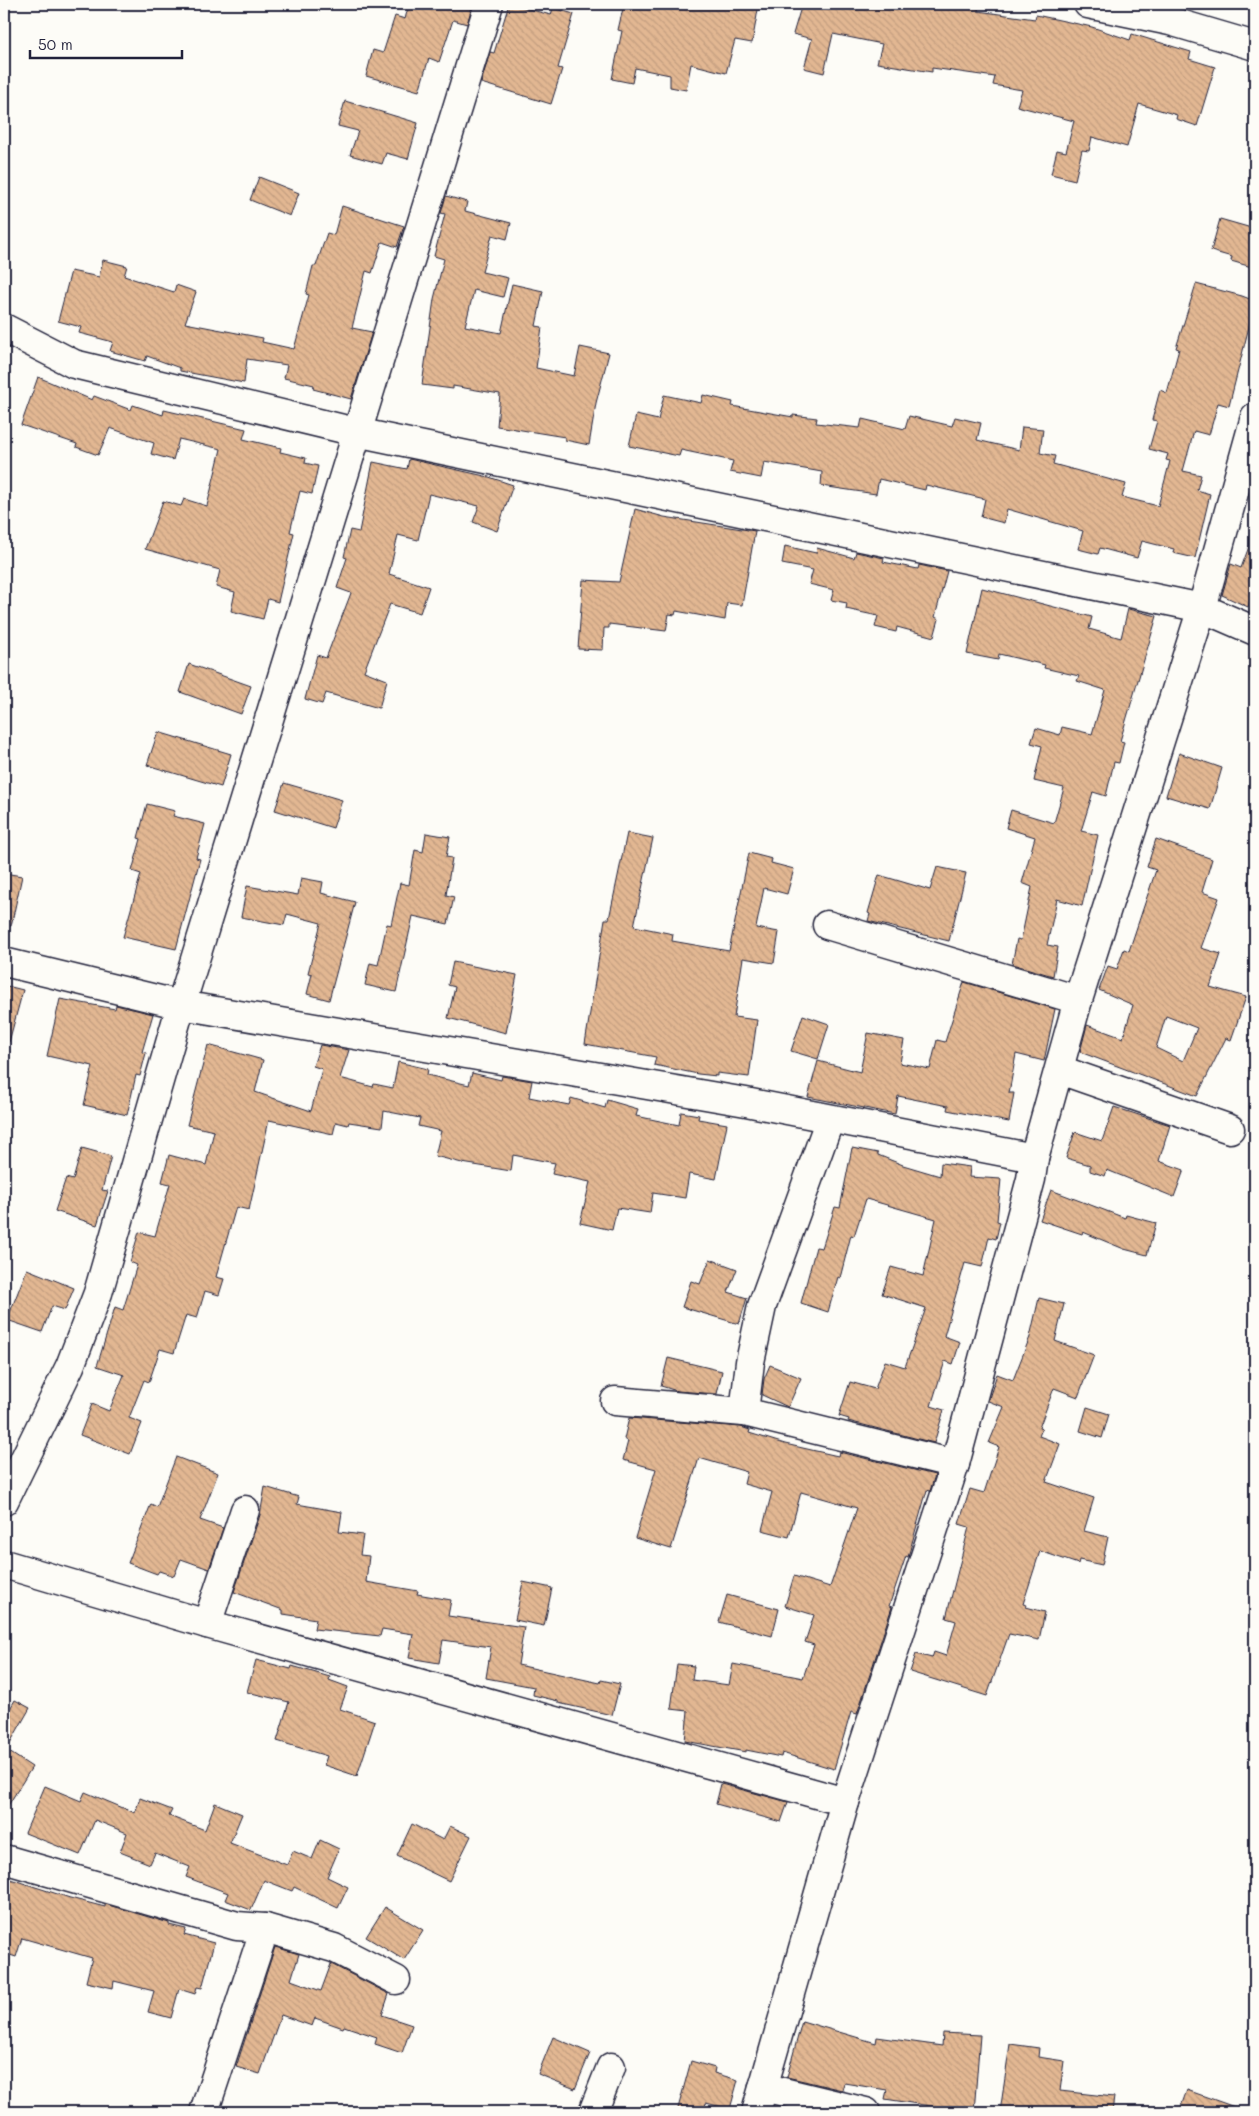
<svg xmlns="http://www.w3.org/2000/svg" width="1259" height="2116" viewBox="0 0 1259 2116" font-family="Mali,sans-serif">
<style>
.building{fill:url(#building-back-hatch);stroke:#22223b;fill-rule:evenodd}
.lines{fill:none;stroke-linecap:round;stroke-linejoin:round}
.minor-casing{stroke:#22223b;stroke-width:31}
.minor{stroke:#fdfcf7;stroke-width:28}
</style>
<defs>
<pattern id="building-back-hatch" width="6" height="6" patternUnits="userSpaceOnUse" patternTransform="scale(1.25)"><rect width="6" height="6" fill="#e2b792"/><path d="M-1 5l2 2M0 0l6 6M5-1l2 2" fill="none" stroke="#c29d7f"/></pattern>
</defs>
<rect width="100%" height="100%" fill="#fdfcf7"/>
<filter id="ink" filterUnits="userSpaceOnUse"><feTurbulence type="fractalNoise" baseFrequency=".02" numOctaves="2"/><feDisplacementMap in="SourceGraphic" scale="10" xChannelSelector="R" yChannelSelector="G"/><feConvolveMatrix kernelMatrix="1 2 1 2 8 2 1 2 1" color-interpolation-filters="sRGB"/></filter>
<g filter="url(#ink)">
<!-- building -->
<g class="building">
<path d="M409,4H473L467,24L453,20L439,62L429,58L419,91L366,76L373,50L383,53L395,16L405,19Z"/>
<path d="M509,4L551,15L553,8L574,14L558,68L562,69L551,104L481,83L490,52L494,53Z"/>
<path d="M624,4H759L752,43L735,40L726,73L691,64L686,90L670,87V75L635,68L632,83L612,79L622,31L618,30Z"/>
<path d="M802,4H890L913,9L914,4H979L978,11L1035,19L1036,15L1092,27L1130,40L1132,34L1191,52L1189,59L1215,67L1197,126L1176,119L1177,115L1139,104L1127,147L1092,137L1089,151L1082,150L1075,180L1051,174L1057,150L1066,152L1074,121L1017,106L1022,90L993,85L995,77L932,68V72L877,63L882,44L833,34L824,73L804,68L812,39L793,34Z"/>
<path d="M345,101L418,123L408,159L386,153L382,164L350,155L358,131L338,126Z"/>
<path d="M259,177L299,193L290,216L250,200Z"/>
<path d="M446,196L467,202L465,211L511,223L507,239L492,235L482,272L508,278L503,297L474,290L465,326L501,333L512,284L543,291L536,326L542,327L536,368L574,376L580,347L609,353L596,403L589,445L565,440V437L497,426L500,394L453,386V389L422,385L434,299L444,259L434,256L445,214L441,213Z"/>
<path d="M342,206L404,226L397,247L382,242L372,273L366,271L352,328L372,332L351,399L313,389L314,385L284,378L287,365L247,359L244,383L180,371V368L147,356L145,361L110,351L113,342L79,333L81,327L58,321L71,271L99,277L103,260L127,266L124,276L174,292L176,285L196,292L185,323L263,338L262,342L294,349L309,295L306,294L313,266H316L327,233L334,235Z"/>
<path d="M1220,219L1255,229V268L1231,261L1232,257L1211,251Z"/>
<path d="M1196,284L1242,296L1255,301V303L1229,406L1218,403L1209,435L1194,431L1183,471L1201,475L1197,490L1210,494L1195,558L1173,553L1174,549L1142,541L1137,558L1100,548L1098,554L1078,549L1083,531L1007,509L1004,523L981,517L985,499L926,485L925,490L879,479L876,494L821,486L822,472L764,462L761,478L730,472L733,461L681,450L679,456L629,446L636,415L658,420L664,395L701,403L703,395L733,402L732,406L793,417V415L817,418L816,423L860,428L862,419L905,429L909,416L952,426L955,417L981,423L977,440L1019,450L1022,427L1043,429L1040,453L1055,456L1053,464L1126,484L1122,497L1158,506L1170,461L1166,460L1168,454L1149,449L1157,421L1152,420L1160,390L1167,393L1179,349L1176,348Z"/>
<path d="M38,377L92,400L94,396L131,410L133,405L163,415L164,410L246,429L243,439L281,448L280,452L306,458L305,463L318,466L312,494L300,491L290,532L294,533L278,602L268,599L263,619L231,611L235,592L216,587L220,570L145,549L163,501L181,506L184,499L207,506L221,449L179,439L173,460L151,454L154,443L110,428L98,455L76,447L77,444L21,425Z"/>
<path d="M409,459L489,477L513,485L497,531L473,522L479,506L429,494L418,540L398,535L389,574L429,587L420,613L390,604L364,671L387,680L379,708L326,693L322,704L305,699L317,655L326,658L351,593L337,588L347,558L344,557L350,530L359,532L373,462L407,469Z"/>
<path d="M635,509L664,517L755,531L742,605L727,603L725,620L676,611L675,615L669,614L666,631L609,624V628H604L603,650L578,649L583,580L619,582Z"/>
<path d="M1253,536H1255V590L1248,607L1222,595L1231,564L1241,568Z"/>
<path d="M785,546L816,553L817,548L854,558L856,552L884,558L883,562L918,569L919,565L947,571L935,617L939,619L934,637L897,627L896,632L875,627L878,616L846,609L847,603L831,600L834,590L809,584L813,570L782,564Z"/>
<path d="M982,588L1092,617L1089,629L1121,638L1128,609L1157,616L1120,741L1124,742L1119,763L1114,762L1106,796L1093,792L1081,831L1098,835L1082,906L1057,899L1047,945L1058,947L1053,976L1012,964L1017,939L1021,940L1032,887L1022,883L1035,837L1006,828L1011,810L1054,823L1064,788L1034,781L1042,746L1031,743L1036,728L1060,735L1062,727L1092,734L1105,690L1077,681L1079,676L1044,668L1045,665L999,654L998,660L967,654Z"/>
<path d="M189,664L251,686L241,714L180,692Z"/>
<path d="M158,732L231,754L221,787L147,765Z"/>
<path d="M1179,753L1222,768L1210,809L1166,796Z"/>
<path d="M284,783L342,800L333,828L275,810Z"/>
<path d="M147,804L175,811L173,816L205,824L196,858L200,859L176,949L123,937L141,874L132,871L141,839L138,838Z"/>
<path d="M426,833L450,837L446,857L452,858L446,895L454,897L448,924L413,916L396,992L365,985L370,963L378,965L387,924L391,925L400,883L409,885L415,850L423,852Z"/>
<path d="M627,833L653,838L634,926L673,934L672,941L729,951L749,853L772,859L771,863L794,869L787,894L764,888L756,928L779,932L774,963L743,958L734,1017L757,1020L749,1077L717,1073V1076L698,1074L654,1065L656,1057L585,1044L605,919H609Z"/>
<path d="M1156,839L1212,859L1202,892L1219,898L1201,948L1221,954L1210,987L1246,997L1231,1040L1226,1038L1197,1096L1080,1052L1087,1025L1123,1038L1133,1005L1099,990L1108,966L1117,969L1124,949L1129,951L1156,870L1147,867ZM1166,1016L1197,1028L1183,1061L1156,1048Z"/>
<path d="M937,867L966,873L949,941L868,921L870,914L868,913L879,875L930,890Z"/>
<path d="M4,873L22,876L11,926L4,925Z"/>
<path d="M301,878L323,882L321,893L355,902L329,1000L307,994L312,974L308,973L321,923L287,914L284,925L241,917L247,886L298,895Z"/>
<path d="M453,962L517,975L506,1033L448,1018L455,987L448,985Z"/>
<path d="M964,982L1055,1009L1044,1061L1016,1054L1009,1093H1014L1009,1122L947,1110L948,1106L898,1096L895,1114L808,1097L818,1061L860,1072L868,1033L904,1040L900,1063L930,1069L937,1040L945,1042Z"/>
<path d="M7,986L23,990L9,1042H4V996Z"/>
<path d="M60,999L115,1009L116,1005L153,1014L142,1052L146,1053L140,1076L136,1075L127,1115L84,1105L93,1066L47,1056Z"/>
<path d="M803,1015L829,1024L818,1059L791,1051Z"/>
<path d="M208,1045L263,1060L255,1092L311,1111L322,1069L313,1066L320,1045L349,1050L340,1078L373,1087L374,1084L393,1088L398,1062L428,1069L427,1075L469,1085L472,1073L501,1080L502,1076L532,1081L529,1097L569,1105L571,1098L605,1108L607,1100L638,1109L636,1116L679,1125L681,1112L699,1115L698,1119L727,1124L716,1179L689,1174L685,1198L653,1193L650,1213L617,1208L612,1230L580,1223L590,1182L552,1174L555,1163L513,1155L511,1171L462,1163L435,1156L441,1131L418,1126L420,1118L384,1111L382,1127L349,1122L348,1125L336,1122L333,1134L269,1120L249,1210L236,1207L216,1277L224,1279L219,1295L205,1291L197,1318L186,1315L174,1353L160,1349L149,1382L144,1380L129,1418L142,1423L130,1454L80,1435L92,1404L109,1411L124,1375L97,1366L115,1307L123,1310L137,1265L130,1262L139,1232L155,1236L170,1184L162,1182L169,1155L206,1165L214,1131L187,1125Z"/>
<path d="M1114,1107L1170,1125L1159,1161L1184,1170L1174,1197L1107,1170L1105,1176L1090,1171V1165L1066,1158L1075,1132L1102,1141Z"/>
<path d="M82,1148L111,1156L102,1190L108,1191L97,1225L55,1211L66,1178L73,1180Z"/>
<path d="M852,1148L878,1153V1155L903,1165L940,1176L941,1163L970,1167L969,1177L1001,1179L997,1221L1000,1222L996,1239L989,1237L982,1267L965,1263L944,1336L960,1342L953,1364L945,1361L931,1406L944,1410L934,1443L848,1421L849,1419L839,1416L850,1382L875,1389L885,1361L905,1367L926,1308L882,1294L891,1267L923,1276L936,1219L866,1199L854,1236L851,1235L840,1278L838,1277L828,1312L801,1303L816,1247L822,1248L835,1207L840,1208Z"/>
<path d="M1051,1190L1125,1218L1126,1215L1156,1223L1147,1255L1124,1249L1083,1232L1082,1234L1040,1220Z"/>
<path d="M710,1259L737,1269L728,1292L747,1298L739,1324L682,1307L691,1281L700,1284Z"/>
<path d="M27,1269L74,1288L65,1310L52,1306L42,1332L7,1320Z"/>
<path d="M1039,1298L1064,1304L1055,1341L1094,1355L1078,1397L1054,1388L1039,1428L1042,1429L1039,1436L1060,1444L1046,1482L1094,1498L1084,1531L1108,1537L1102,1565L1079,1560L1078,1564L1040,1551L1023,1604L1027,1605L1026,1607L1045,1612L1039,1640L1009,1634L987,1696L910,1672L916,1654L932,1658L934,1652L946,1656L956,1621L946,1618L969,1527L959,1524L970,1489L984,1493L999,1447L989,1443L1004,1407L988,1401L997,1374L1013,1380L1030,1337Z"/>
<path d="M668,1358L722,1371L717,1394L677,1391L661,1386Z"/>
<path d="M770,1365L801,1378L788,1407L762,1395L764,1379Z"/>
<path d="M1087,1407L1109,1414L1102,1438L1080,1431Z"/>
<path d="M629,1418L741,1427L750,1430L749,1433L785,1444L838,1456L839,1452L935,1475L930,1491L927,1490L908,1557L906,1556L889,1606L892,1607L857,1714L851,1712L834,1769L782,1753L781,1757L746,1750V1752L685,1741L688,1711L671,1709L677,1664L694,1666L692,1680L729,1685L733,1664L803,1678L814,1645L805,1642L814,1615L785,1606L794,1576L830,1587L857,1508L801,1492L789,1537L762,1530L772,1492L744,1484L747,1472L699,1458L671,1549L635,1538L656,1469L623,1460L628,1441L624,1439Z"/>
<path d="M176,1457L218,1473L200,1520L223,1528L209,1569L181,1559L174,1576L159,1571L157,1574L128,1563L151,1504L157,1507Z"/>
<path d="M265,1487L299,1497L297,1504L342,1512L339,1532L363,1535L360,1555L369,1556L366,1582L418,1591L417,1594L451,1600L448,1616L524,1627L518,1665L600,1683L601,1680L620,1684L612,1715L558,1703V1701L533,1695L534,1687L486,1678L491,1647L443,1640L439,1663L409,1658L413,1634L382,1629L380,1636L314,1629L316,1619L283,1614V1610L234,1592L260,1515Z"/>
<path d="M523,1582L552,1588L544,1626L515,1620Z"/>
<path d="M727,1595L779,1609L772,1636L719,1622Z"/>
<path d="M256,1660L291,1669L292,1666L330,1677L329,1680L348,1687L340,1709L375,1721L357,1776L324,1765L327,1756L277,1741L289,1702L247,1692Z"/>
<path d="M15,1700L30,1708L6,1750L32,1767L4,1812V1719Z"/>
<path d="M721,1784L788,1802L781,1822L716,1804Z"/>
<path d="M45,1786L81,1801L85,1792L135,1813L140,1798L172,1810L169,1816L205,1830L215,1803L242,1814L230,1843L287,1865L293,1851L312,1859L320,1840L339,1849L327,1877L348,1887L338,1908L294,1887L292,1891L264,1880L251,1910L225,1900L228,1893L186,1877L190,1867L155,1853L150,1864L120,1852L127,1833L95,1820L80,1855L25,1833Z"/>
<path d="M412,1824L443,1840L450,1826L471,1836L449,1881L397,1856Z"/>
<path d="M4,1877L70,1898L105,1907V1904L169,1923V1925L186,1929L184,1935L214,1943L202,1988L197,1987L195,1994L179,1989L171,2018L148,2012L154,1991L114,1981L113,1988L86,1982L92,1958L22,1938L16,1957L4,1953Z"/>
<path d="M385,1907L423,1930L404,1960L366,1937Z"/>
<path d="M275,1947L299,1954L291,1980L321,1991L331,1964L389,1994L382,2015L412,2025L402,2053L375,2044L377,2037L344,2026L343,2028L315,2018L312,2026L281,2015L260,2074L236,2067Z"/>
<path d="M802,2021L876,2043L877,2037L942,2046L943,2033L980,2035L974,2112H937V2107L885,2099L887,2090L844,2083L842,2090L787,2077Z"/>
<path d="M553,2037L590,2053L575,2089L538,2074Z"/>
<path d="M1010,2044L1039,2048L1038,2057L1064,2061L1060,2091L1114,2097L1112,2112H1000Z"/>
<path d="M691,2061L715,2068L714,2073L738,2080L730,2109L706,2103L703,2112H677Z"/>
<path d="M1187,2090L1243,2110V2112H1179Z"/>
</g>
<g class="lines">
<defs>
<g id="minor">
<path d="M1088,4L1170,21L1255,46"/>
<path d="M4,328L74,364L356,432L1202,608L1255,631"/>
<path d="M827,925L1078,1000"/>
<path d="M4,962L181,1005L746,1102L1034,1158"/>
<path d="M1060,1070L1230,1129"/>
<path d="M830,1119L762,1306L750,1362L744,1412L955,1464"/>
<path d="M615,1401L744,1412"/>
<path d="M4,1501L70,1366L98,1293L181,1005L489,4"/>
<path d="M4,1564L207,1624L845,1802"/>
<path d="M207,1624L245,1510"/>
<path d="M4,1859L237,1926L265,1928L204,2112"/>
<path d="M265,1928L334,1948L396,1980"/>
<path d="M763,2087L866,2112"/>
<path d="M593,2112L611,2067"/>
<path d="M756,2112L845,1802L955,1464L1031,1179L1034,1158L1078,1000L1202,608L1255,417"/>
</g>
</defs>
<!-- minor casing -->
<use href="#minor" class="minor-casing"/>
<!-- minor -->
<use href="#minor" class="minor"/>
</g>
</g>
<!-- margin -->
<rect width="1259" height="2116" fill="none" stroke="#fdfcf7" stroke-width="20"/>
<rect x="10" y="10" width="1239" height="2096" fill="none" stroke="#22223b" stroke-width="2" filter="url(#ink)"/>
<!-- scale -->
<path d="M30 50v8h152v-8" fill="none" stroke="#22223b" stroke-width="2.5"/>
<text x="38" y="50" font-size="15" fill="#22223b" stroke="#fdfcf7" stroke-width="4" paint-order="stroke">50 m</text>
</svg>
